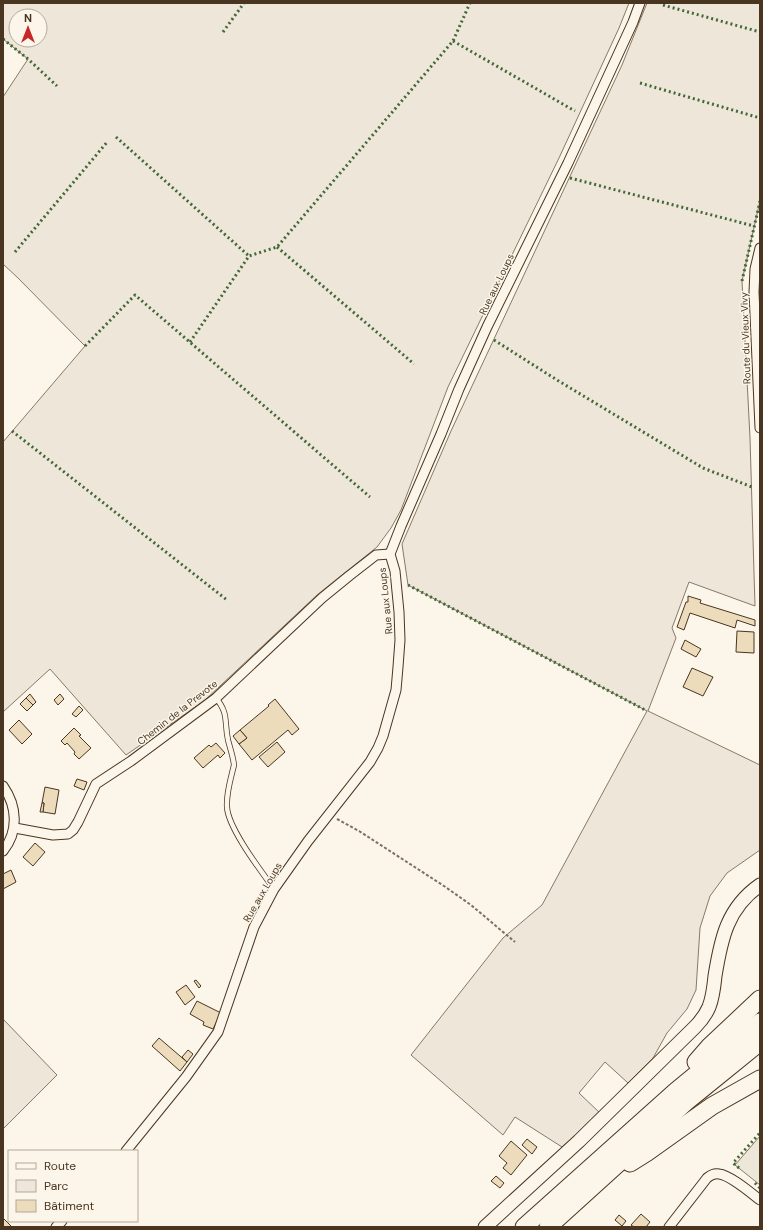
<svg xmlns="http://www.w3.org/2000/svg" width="763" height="1230" viewBox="0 0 763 1230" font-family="'DM Sans',sans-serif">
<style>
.green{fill:#ede6d9;stroke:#887966;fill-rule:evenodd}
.parking{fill:#ede7d9;stroke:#887966}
.building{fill:#ecdcbc;stroke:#4a3520}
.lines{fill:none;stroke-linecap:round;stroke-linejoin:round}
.lane-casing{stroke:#4a3520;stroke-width:6}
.street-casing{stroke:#4a3520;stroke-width:11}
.secondary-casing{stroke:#4a3520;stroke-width:15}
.highway-casing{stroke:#4a3520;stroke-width:19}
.path{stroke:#7f6f5c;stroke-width:2;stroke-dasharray:3 2;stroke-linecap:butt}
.lane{stroke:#fbf6e9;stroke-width:4.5}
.street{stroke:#fbf6e9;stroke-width:9}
.secondary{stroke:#fbf6e9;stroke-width:13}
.highway{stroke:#fbf6e9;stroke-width:17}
.hedge{stroke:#436837;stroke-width:3;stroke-dasharray:2 3;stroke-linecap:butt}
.labels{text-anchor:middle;stroke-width:3;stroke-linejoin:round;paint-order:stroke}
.street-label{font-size:10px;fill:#4a3520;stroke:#fbf6e9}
</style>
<rect width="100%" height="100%" fill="#fbf6e9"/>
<!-- green -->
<g class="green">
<path d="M3,3H629L619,28L559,158L448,387L401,510L391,528L377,547L317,595L204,701L126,755L50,669L3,712V442L85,346L18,278L3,264V97L28,59L3,39ZM16,16H40V40H16Z"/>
<path d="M647,3H760V201L742,281L750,438L755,606L689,582L672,628L676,638L648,711L760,765V850L727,873L710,896L700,928L696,990L687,1009L667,1033L653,1058L628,1083L605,1062L579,1093L602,1115L562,1147L515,1117L503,1135L411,1055L503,938L542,905L647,711L408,585L402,544L451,431L622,65Z"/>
<path d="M3,1019L57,1075L3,1129Z"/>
</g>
<!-- parking -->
<path class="parking" d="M760,1136V1185L735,1165Z"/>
<!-- building -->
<g class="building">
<path d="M688,596L701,600L700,603L755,620V626L737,620L735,628L690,613L684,630L677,627L686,602H688Z"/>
<path d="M737,631L754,632V653L736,652Z"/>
<path d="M685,640L701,649L696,657L681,649Z"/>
<path d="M692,668L713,677L703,696L683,687Z"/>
<path d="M30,694L36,702L33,705L26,698Z"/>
<path d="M60,694L64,699L58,705L54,700Z"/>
<path d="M26,698L33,705L27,711L20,704Z"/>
<path d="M275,699L299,729L292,735L288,730L252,760L239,744L247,738L240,730L269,706L268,705Z"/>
<path d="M79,706L83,710L76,717L72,714Z"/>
<path d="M19,720L32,734L22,744L9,730Z"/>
<path d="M74,728L81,735L79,736L91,748L79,759L74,754L75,752L67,743L65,745L61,741Z"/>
<path d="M240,730L247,738L239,744L233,736Z"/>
<path d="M277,742L285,752L268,767L259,757Z"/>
<path d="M216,743L225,753L220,758L218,755L203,768L194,758L209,745L211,747Z"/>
<path d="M77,779L87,782L84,790L74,786Z"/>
<path d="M45,787L59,790L55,814L43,812L44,803H42Z"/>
<path d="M42,803H44L43,812H40Z"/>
<path d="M35,843L45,852L33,866L23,857Z"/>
<path d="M11,870L16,882L3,889V874Z"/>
<path d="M196,980L201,986L199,988L194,981Z"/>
<path d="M186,985L195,997L185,1005L176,992Z"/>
<path d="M197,1001L221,1013L213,1029L203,1025L204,1022L190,1014Z"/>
<path d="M159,1038L187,1062L180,1071L152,1046Z"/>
<path d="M188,1050L193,1054L187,1062L182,1057Z"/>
<path d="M527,1139L537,1147L532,1154L522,1145Z"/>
<path d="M511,1141L527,1155L511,1175L503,1168L507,1163L499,1156Z"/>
<path d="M496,1176L504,1183L500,1188L491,1181Z"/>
<path d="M641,1214L650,1222L646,1227H634L631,1225Z"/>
<path d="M619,1215L626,1221L622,1226L615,1220Z"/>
<path d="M3,1218L12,1227H3Z"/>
</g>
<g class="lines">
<defs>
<path id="lane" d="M216,698C229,714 224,721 228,740C230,748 233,756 234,765C231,778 226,793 227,807C228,828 261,871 274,889"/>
<g id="street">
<path d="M760,248L755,269L754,292L760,428"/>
<path d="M3,786C17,806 19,831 3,851"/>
<path d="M15,828L53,835L68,834L73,830L78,822L96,784L131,761L216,698L322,598L349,576L376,555L390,554"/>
<path d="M126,1151L186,1077L218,1032L254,927L274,889L308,841L370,762L378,748L383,736L396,690L398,667L400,640L399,612L395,571L390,554L401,526L441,434L459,389L487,327L568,163L633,22L640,3"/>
<path d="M56,1227L62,1221"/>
<path d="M669,1227L707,1178C711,1175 714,1173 719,1174C730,1175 751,1193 760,1200"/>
</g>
<path id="secondary" d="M485,1227L579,1141L695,1027C701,1021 706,1014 709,1007C713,997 714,986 715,976C721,939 727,908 760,885"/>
<g id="highway">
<path d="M696,1062L709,1047L760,999"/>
<path d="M630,1163L646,1153L712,1106L760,1079"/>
<path d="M524,1227L676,1091L760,1022"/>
<path d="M548,1227L686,1102L760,1042"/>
</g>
</defs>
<!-- lane casing -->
<use href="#lane" class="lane-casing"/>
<!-- street casing -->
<use href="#street" class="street-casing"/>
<!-- secondary casing -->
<use href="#secondary" class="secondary-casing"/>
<!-- highway casing -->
<use href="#highway" class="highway-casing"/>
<!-- path -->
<path class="path" d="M337,819L359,831L444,886L471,905L515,942"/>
<!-- lane -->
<use href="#lane" class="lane"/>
<!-- street -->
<use href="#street" class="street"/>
<!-- secondary -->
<use href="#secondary" class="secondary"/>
<!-- highway -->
<use href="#highway" class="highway"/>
<!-- hedge -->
<g class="hedge">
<path d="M663,5L760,32"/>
<path d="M223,32L244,3"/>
<path d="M3,39L28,59L57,86"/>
<path d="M453,41L575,111"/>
<path d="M640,83L760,118"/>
<path d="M116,137L249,256"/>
<path d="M570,178L754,226"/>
<path d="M277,247L414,364"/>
<path d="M15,252L108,141"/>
<path d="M742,281L760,201"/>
<path d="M494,340L557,380L703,468L752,487"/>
<path d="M190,342L249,256L277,247L453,41L470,3"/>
<path d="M85,346L135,295L370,497"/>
<path d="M12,431L227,600"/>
<path d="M408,585L647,711"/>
<path d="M739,1168L733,1163L760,1133"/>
<path d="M755,1183L760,1188"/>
</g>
</g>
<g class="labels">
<!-- street labels -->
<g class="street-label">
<text transform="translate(496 284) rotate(-64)" y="4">Rue aux Loups</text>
<text transform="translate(745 338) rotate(-92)" y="4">Route du Vieux Vivy</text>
<text transform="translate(385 601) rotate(-96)" y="4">Rue aux Loups</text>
<text transform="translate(177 712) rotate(-38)" y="4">Chemin de la Prevote</text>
<text transform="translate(262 892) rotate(-60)" y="4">Rue aux Loups</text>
</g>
</g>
<!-- border -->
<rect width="763" height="1230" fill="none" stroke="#4a3520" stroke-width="8"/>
<!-- legend -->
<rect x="8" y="1150" width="130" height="72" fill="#fbf6e9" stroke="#b4a999"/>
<rect x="16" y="1163" width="20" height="6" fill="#fbf6e9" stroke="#b4a999"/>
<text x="44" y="1170" font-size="12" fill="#4a3520">Route</text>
<rect x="16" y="1180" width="20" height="12" fill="#ede6d9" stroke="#b4a999"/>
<text x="44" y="1190" font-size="12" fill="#4a3520">Parc</text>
<rect x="16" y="1200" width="20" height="12" fill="#ecdcbc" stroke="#b4a999"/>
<text x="44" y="1210" font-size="12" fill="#4a3520">Bâtiment</text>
<!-- north arrow -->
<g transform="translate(28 28)"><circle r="19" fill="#fbf6e9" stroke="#b4a999"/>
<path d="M0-3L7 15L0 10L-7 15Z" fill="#c62828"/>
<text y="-6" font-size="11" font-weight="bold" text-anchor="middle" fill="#4a3520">N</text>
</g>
</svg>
